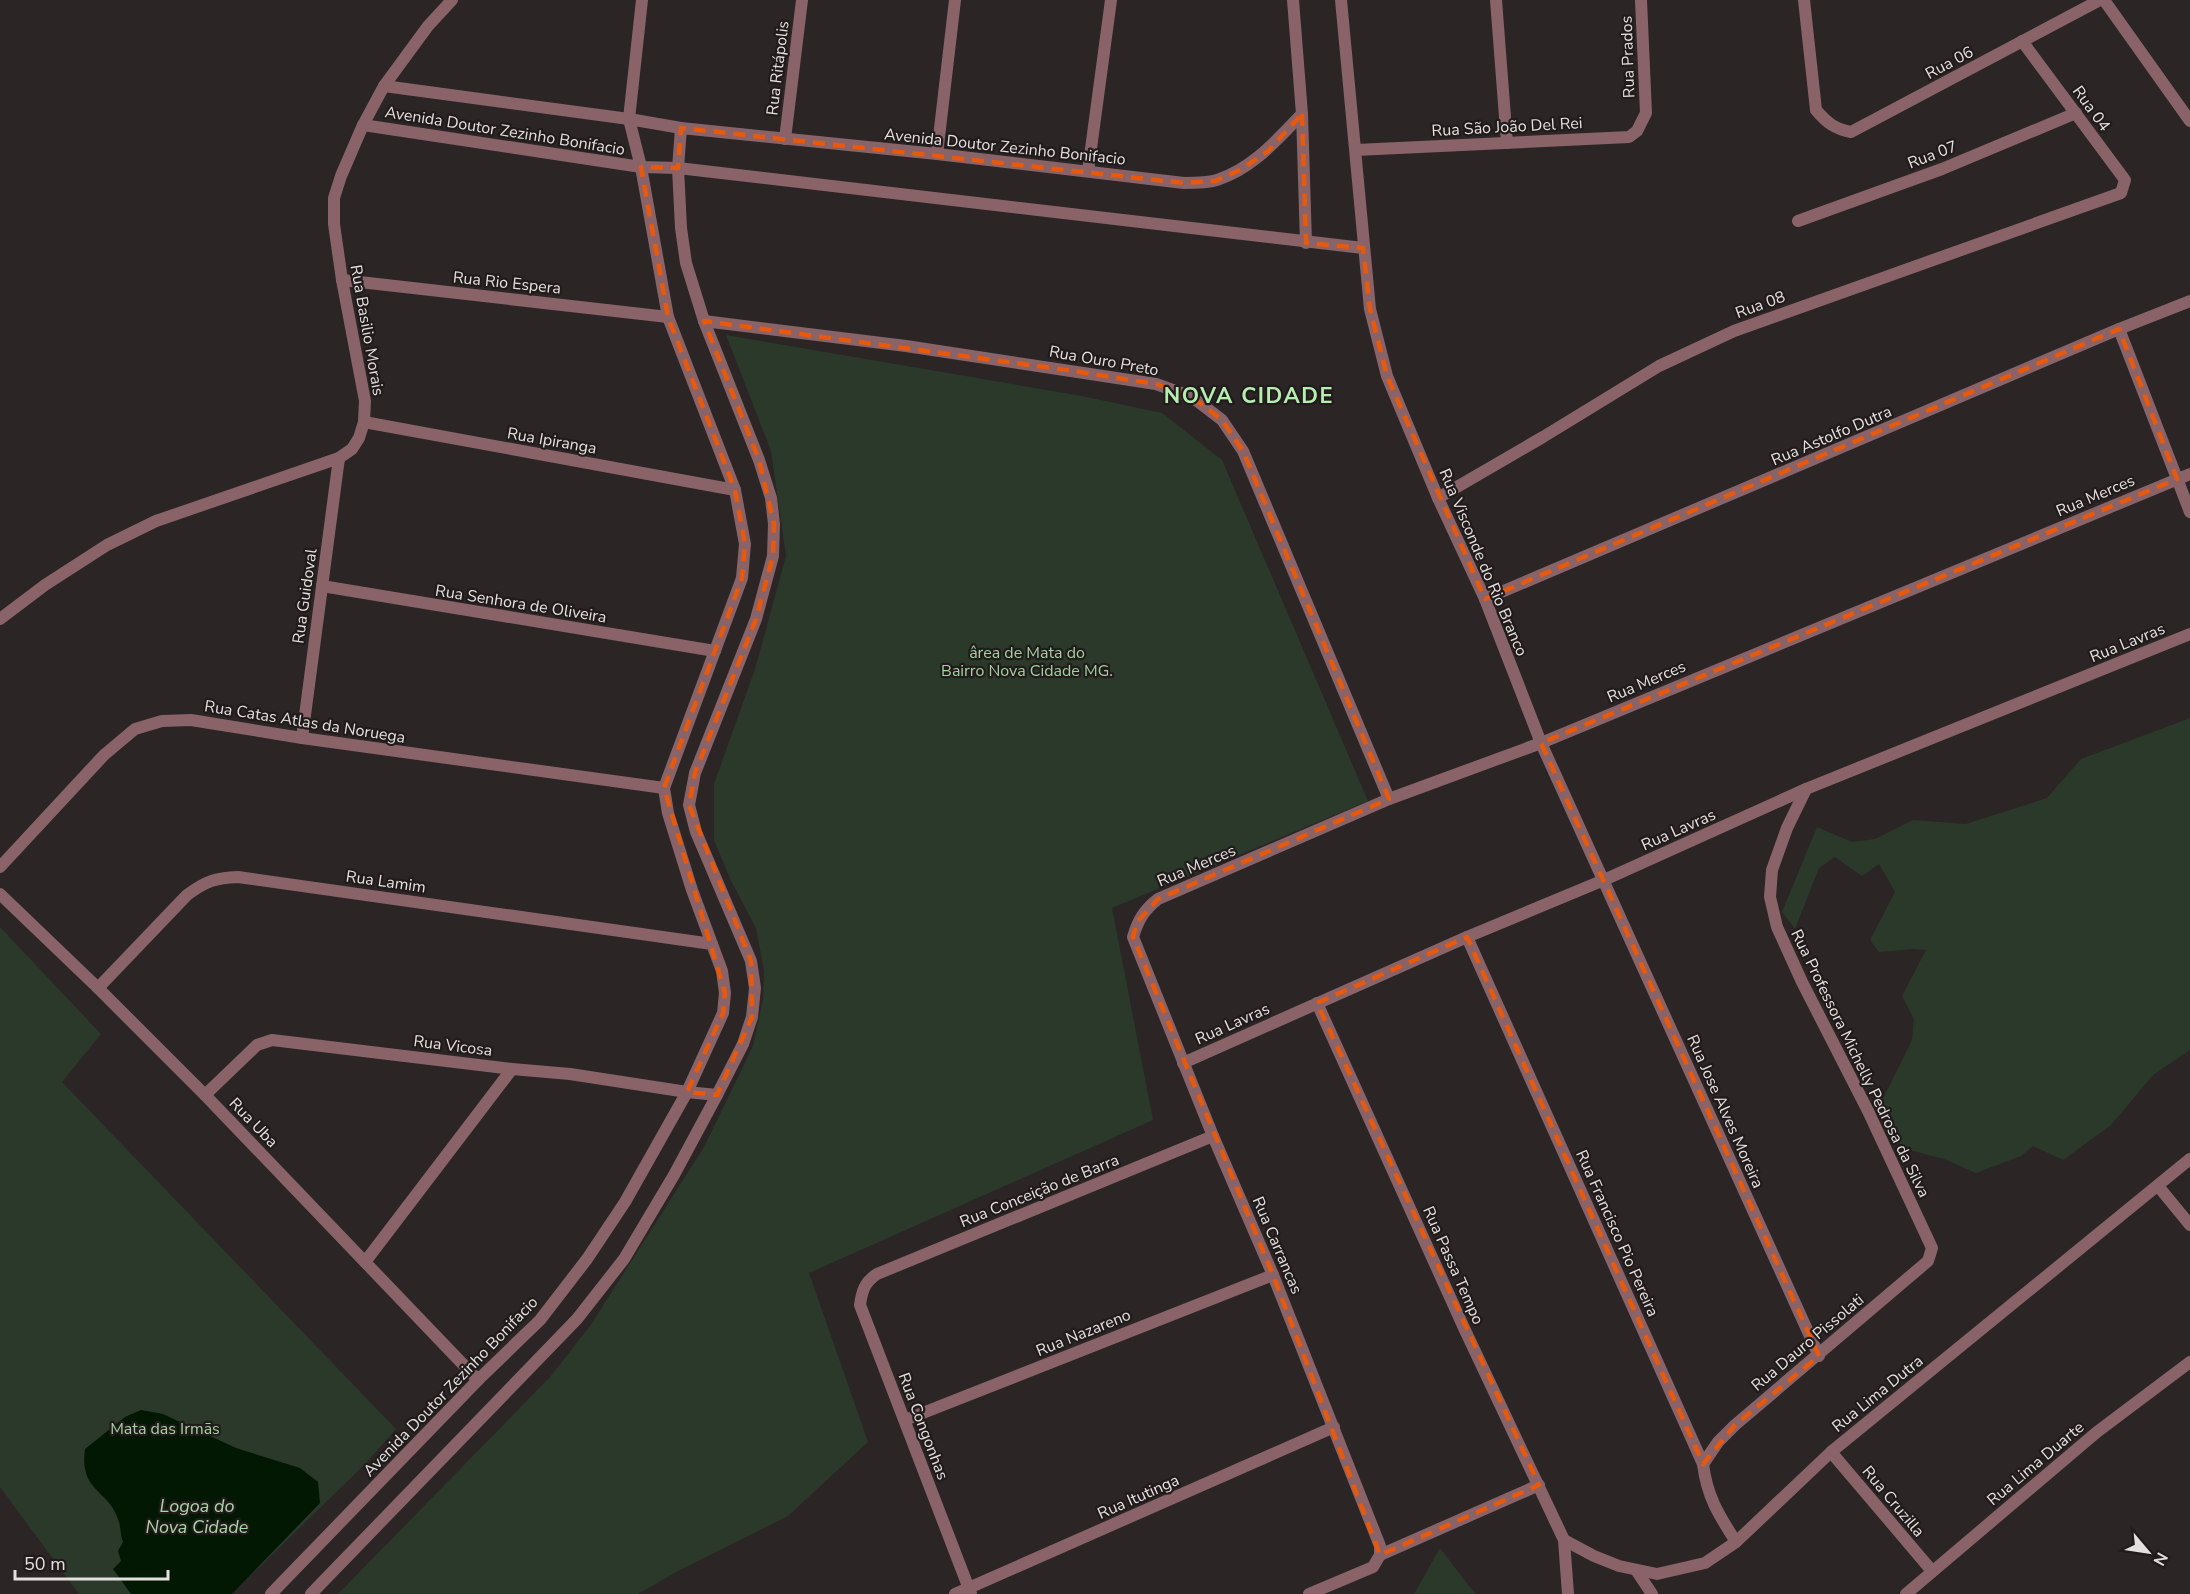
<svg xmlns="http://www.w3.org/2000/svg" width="2190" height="1594" viewBox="0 0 2190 1594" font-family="'Nunito Sans',sans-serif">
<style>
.green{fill:#2b392a}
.water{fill:#031803}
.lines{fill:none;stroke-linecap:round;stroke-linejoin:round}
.minor{stroke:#896368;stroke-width:12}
.marked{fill:none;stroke:#e8590c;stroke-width:4.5;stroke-dasharray:12 8;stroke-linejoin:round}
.labels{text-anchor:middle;stroke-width:4.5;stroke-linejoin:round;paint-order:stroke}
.street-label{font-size:16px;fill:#e4e0e0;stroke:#211b1c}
.park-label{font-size:16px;fill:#a4d1a0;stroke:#211b1c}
.water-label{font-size:18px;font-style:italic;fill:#aad7a6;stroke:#211b1c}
.district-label{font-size:22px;font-weight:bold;letter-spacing:1.5px;fill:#b6eeb1;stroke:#211b1c}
</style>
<rect width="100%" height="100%" fill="#2b2525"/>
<!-- green -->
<g class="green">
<path d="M726,335L1082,396L1162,413L1222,460L1368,801L1112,908L1153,1120L809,1273L868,1442L788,1516L680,1570L638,1594H338L550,1377L590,1326L704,1147L753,1046L763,999L764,971L756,928L731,881L714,840V784L755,669L786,556L771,451Z"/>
<path d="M2190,718V1050L2153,1075L2111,1125L2063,1160L2033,1146L2021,1156L1976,1173L1944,1159L1902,1148L1879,1107L1912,1040L1914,1019L1902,996L1926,950L1914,949L1879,952L1870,940L1895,892L1879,864L1862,876L1835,857L1819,868L1795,929L1782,912L1817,827L1852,842L1875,839L1913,820L1966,824L2047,798L2081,759Z"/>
<path d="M0,927L101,1034L62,1082L396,1429L366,1463L232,1594H79L0,1487Z"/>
<path d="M1440,1548L1472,1590L1476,1594H1414Z"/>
</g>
<!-- water -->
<path class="water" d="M141,1410L163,1414L236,1448L300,1468L318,1482L320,1503L232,1594H131L113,1569L121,1561L118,1551L123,1542C120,1534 121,1526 118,1519C108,1489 79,1492 85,1449L125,1417Z"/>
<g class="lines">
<!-- minor -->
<g class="minor">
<path d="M1293,0L1302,114L1306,243"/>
<path d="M1341,0L1370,309L1387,376L1438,498L1485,599L1541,743L1819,1356"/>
<path d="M1496,0L1507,143"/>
<path d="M1804,0L1816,110C1827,123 1835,129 1851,132L2100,0"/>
<path d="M2104,0L2190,121"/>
<path d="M384,86L629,119L681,128L937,154L1184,183C1194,183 1207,183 1217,180C1252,169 1277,140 1302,114"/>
<path d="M363,125L641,167L678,168L1363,248"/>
<path d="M785,139L802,0"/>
<path d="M1356,150L1629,137L1637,131L1646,113L1641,0"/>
<path d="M937,154L955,0"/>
<path d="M1088,171L1111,0"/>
<path d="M1798,221L1942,169L2076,113"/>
<path d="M342,280L668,317"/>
<path d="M704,321L906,346L1156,384L1192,397L1222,420L1243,451L1389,799"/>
<path d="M2119,329L2190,512"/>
<path d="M364,422L735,490"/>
<path d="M1438,498L1543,437L1659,366L1734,331L2121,193L2125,180L2022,41"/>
<path d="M322,586L715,651"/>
<path d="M1485,599L2119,329L2190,301"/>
<path d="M0,619L45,585L107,545L156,521L339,458L352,449L359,438L364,422L365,401L342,280L334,224V198L341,176L363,125L384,86L428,26L452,0"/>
<path d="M302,738L339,458"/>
<path d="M0,867L104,755L135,729L162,721L191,720L302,738L664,788"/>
<path d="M0,894L98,988L205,1095L478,1380"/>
<path d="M1467,937L1703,1464C1707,1497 1719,1515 1736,1542"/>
<path d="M98,988L187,895C206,881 215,878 238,877L712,944"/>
<path d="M1317,1003L1464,1328L1564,1540L1568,1594"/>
<path d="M1183,1063L1467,937L1604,880L1806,789L2190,634"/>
<path d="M205,1095L257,1045L272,1040L512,1069L570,1074L687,1092L717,1095"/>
<path d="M2158,1186L2190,1225"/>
<path d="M365,1262L512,1069"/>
<path d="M905,1420L1273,1275"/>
<path d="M1831,1452L1932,1571"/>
<path d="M1703,1464L1718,1442L1735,1425L1928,1261L1932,1248L1868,1111L1802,982L1777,927L1770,897L1772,870L1787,828L1806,789"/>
<path d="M1564,1540L1594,1556L1619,1566L1657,1574L1705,1563L1736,1542L1831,1452L2190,1159"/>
<path d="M1380,1555L1539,1485"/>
<path d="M1636,1570L1652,1594"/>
<path d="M271,1594L478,1380L540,1320L587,1259L625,1202L687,1092L723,1013L725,993L722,971L692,890L668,813L664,788L742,578L745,544L735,490L668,317L641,167L629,119L642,0"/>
<path d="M311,1594L577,1319L624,1259L674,1175L717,1095L743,1044L752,1017L755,988L751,961L696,832L689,805L695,773L756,619L773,556L774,524L771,498L759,460L704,321L686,263L681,228L678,168L681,128"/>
<path d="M955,1594L1334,1427"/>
<path d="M971,1594L860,1305C862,1290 865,1282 877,1274L1213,1136"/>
<path d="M1309,1594L1373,1567L1380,1555V1546L1273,1275L1213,1136L1133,937C1138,920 1144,910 1158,899L1389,799L1541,743L2190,474"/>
<path d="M1906,1594L2097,1432L2190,1362"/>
</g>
</g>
<!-- marked area -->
<path class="marked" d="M1302,114L1306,243L1363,248L1370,309L1387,376L1485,599L2119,329L2177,479L1541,743L1819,1356L1735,1425L1703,1464L1467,937L1317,1003L1539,1485L1380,1555L1273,1275L1133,937L1137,922L1158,899L1389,799L1243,451L1222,420L1192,397L1156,384L1067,370L704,321L759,460L774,524L773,556L756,619L695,773L689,805L751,961L752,1017L717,1095L687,1092L723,1013L725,993L664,788L742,578L745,544L735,490L668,317L641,167L678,168L681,128L1184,183L1215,181L1240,170L1268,151Z"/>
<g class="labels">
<!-- street labels -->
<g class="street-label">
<text transform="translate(1627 57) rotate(-92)" y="6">Rua Prados</text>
<text transform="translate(1949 62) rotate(-28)" y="6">Rua 06</text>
<text transform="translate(777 68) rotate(-83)" y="6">Rua Ritápolis</text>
<text transform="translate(2092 108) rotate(54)" y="6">Rua 04</text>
<text transform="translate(1507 126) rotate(-3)" y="6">Rua São João Del Rei</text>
<text transform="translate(505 130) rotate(9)" y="6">Avenida Doutor Zezinho Bonifacio</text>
<text transform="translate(1005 146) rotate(6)" y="6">Avenida Doutor Zezinho Bonifacio</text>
<text transform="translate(1932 154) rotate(-21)" y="6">Rua 07</text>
<text transform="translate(507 282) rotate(6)" y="6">Rua Rio Espera</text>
<text transform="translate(1760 304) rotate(-20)" y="6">Rua 08</text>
<text transform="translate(368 330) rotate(80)" y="6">Rua Basilio Morais</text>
<text transform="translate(1104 360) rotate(10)" y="6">Rua Ouro Preto</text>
<text transform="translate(1831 435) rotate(-23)" y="6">Rua Astolfo Dutra</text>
<text transform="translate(552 440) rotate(10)" y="6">Rua Ipiranga</text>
<text transform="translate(2095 495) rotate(-23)" y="6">Rua Merces</text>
<text transform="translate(1484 562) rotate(67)" y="6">Rua Visconde do Rio Branco</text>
<text transform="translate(304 596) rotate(-82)" y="6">Rua Guidoval</text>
<text transform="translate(521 603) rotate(9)" y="6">Rua Senhora de Oliveira</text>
<text transform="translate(2127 642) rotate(-22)" y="6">Rua Lavras</text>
<text transform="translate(1646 681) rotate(-23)" y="6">Rua Merces</text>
<text transform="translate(305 721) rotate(9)" y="6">Rua Catas Atlas da Noruega</text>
<text transform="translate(1678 829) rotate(-24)" y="6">Rua Lavras</text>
<text transform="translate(1196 865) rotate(-23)" y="6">Rua Merces</text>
<text transform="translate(386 881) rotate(8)" y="6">Rua Lamim</text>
<text transform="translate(1232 1023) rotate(-24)" y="6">Rua Lavras</text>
<text transform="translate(453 1045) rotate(7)" y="6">Rua Vicosa</text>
<text transform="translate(1861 1063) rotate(64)" y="6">Rua Professora Michelly Pedrosa da Silva</text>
<text transform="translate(1726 1111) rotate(66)" y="6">Rua Jose Alves Moreira</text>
<text transform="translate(254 1122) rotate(46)" y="6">Rua Uba</text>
<text transform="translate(1039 1190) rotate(-22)" y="6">Rua Conceição de Barra</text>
<text transform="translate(1618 1233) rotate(66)" y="6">Rua Francisco Pio Pereira</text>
<text transform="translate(1278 1245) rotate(67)" y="6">Rua Carrancas</text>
<text transform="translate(1454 1265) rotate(66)" y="6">Rua Passa Tempo</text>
<text transform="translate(1083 1332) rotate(-22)" y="6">Rua Nazareno</text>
<text transform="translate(1807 1342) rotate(-40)" y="6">Rua Dauro Pissolati</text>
<text transform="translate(450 1386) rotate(-46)" y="6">Avenida Doutor Zezinho Bonifacio</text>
<text transform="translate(1877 1393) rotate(-39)" y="6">Rua Lima Dutra</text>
<text transform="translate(924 1426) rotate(69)" y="6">Rua Congonhas</text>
<text transform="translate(2035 1463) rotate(-40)" y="6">Rua Lima Duarte</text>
<text transform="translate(1138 1496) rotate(-24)" y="6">Rua Itutinga</text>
<text transform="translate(1894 1501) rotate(50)" y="6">Rua Cruzilla</text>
</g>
<!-- park labels -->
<g class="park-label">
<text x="1027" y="658">ârea de Mata do<tspan x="1027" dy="18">Bairro Nova Cidade MG.</tspan></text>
<text x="165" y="1434">Mata das Irmãs</text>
</g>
<!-- water labels -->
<g class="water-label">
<text x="197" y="1512">Logoa do<tspan x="197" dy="21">Nova Cidade</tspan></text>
</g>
<!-- district labels -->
<g class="district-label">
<text x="1249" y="403">NOVA CIDADE</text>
</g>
</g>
<!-- north arrow -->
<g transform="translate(2148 1552) rotate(119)" stroke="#211b1c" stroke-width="4.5" paint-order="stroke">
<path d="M0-4.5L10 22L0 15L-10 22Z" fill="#e4e0e0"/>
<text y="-9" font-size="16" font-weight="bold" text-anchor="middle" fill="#e4e0e0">N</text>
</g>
<!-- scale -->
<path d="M15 1570v9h153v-9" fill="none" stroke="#e4e0e0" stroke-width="3"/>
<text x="24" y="1570" font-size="18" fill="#e4e0e0" stroke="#211b1c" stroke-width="4.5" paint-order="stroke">50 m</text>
</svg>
